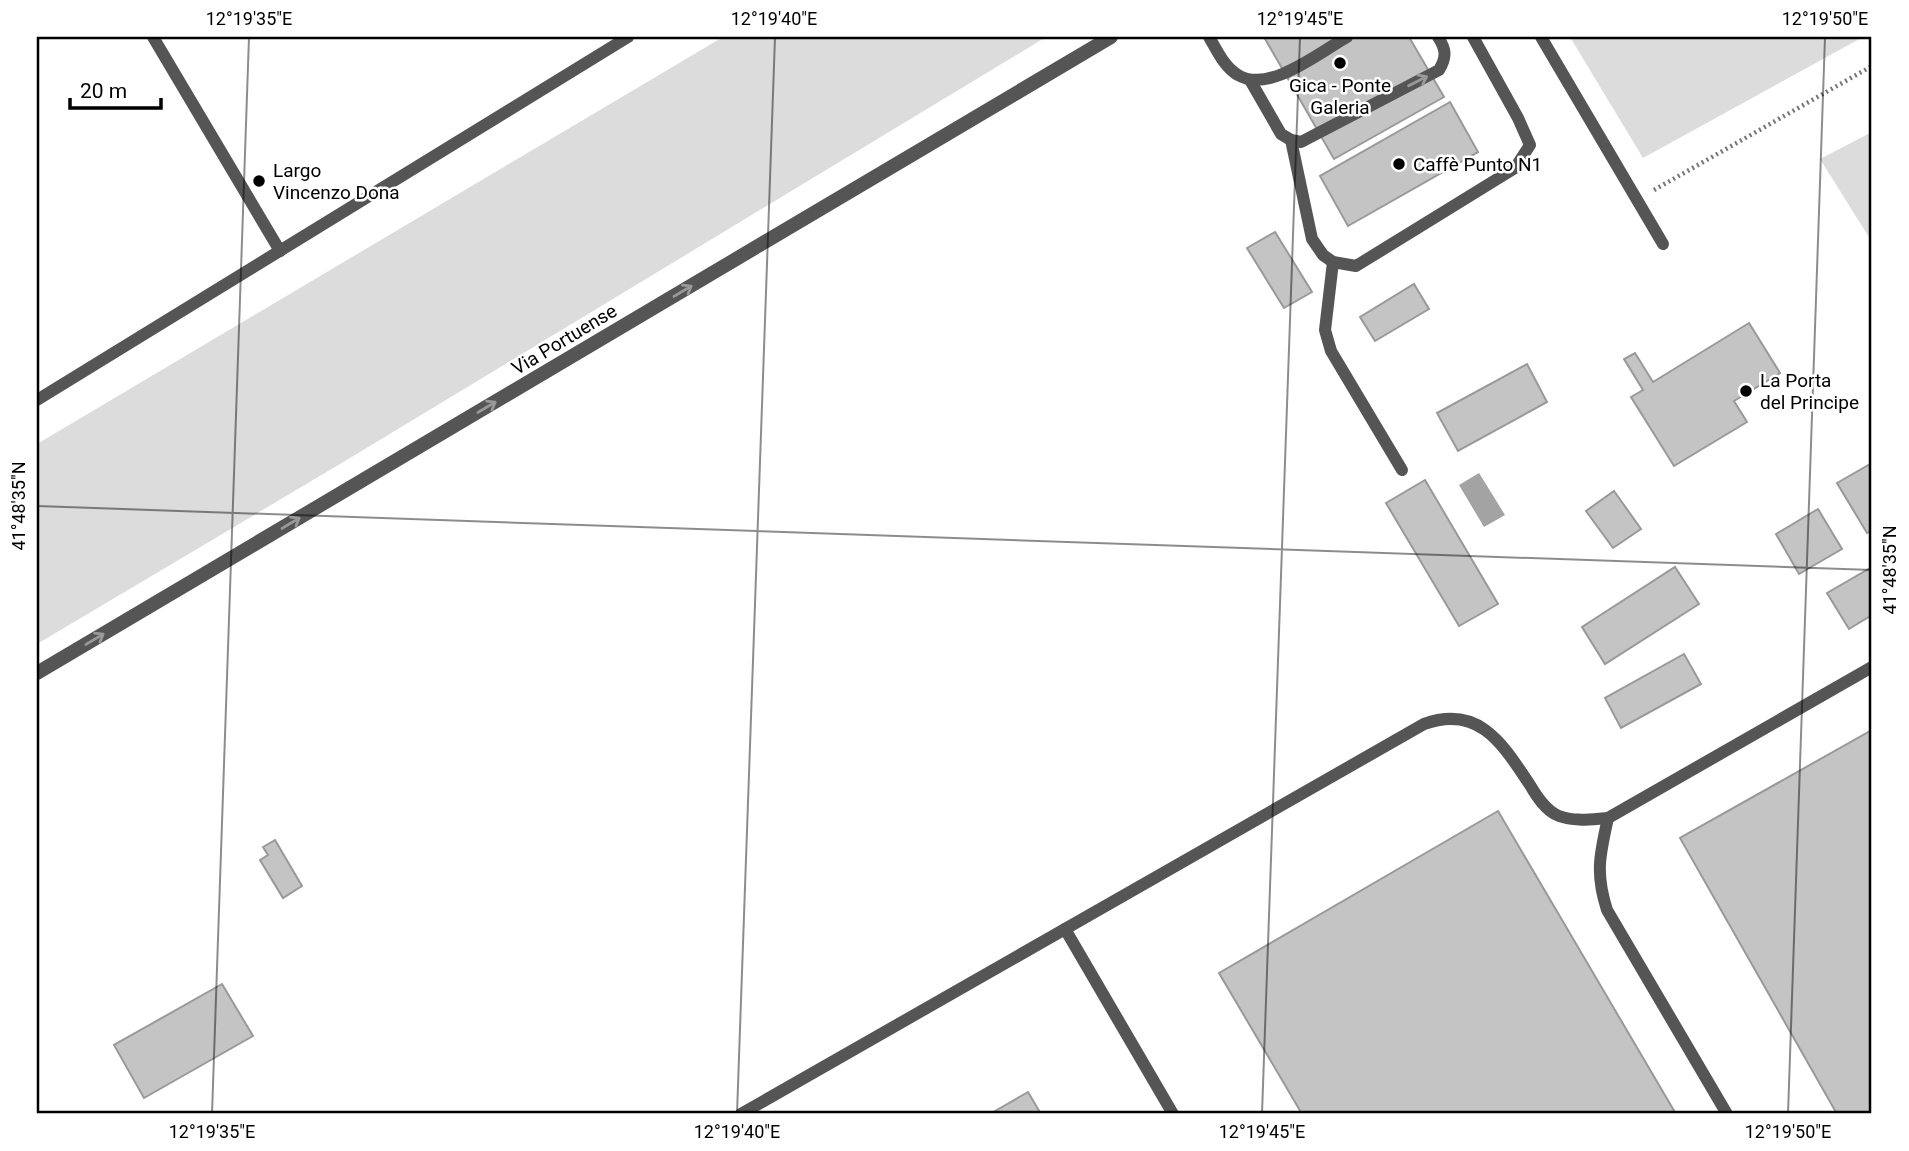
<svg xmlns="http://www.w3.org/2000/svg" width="1909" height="1151" viewBox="0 0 1909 1151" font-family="Roboto,sans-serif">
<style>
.green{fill:#dcdcdc}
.water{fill:#a3a3a3}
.building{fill:#c4c4c4;stroke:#999;stroke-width:2}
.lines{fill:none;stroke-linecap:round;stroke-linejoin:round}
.path{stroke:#777;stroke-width:4.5;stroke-dasharray:2 3.5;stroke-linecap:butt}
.service{stroke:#555;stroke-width:12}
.tertiary{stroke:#555;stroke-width:14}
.oneway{stroke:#999}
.ticks{fill:none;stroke:#000;stroke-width:2;stroke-opacity:0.45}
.poi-dot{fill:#000;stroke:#fff;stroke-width:2.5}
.labels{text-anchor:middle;stroke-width:5;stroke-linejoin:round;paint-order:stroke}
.poi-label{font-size:19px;fill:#000;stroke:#fff;text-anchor:start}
.street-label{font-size:19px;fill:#000;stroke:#fff}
.neatline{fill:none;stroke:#000;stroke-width:2.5}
.ticks-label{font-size:18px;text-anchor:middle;fill:#000}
</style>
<rect width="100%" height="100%" fill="#fff"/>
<!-- green -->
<g class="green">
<path d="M723,37H1046L345,461L37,644V444Z"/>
<path d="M1570,37H1863L1643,158Z"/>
<path d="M1872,132V242L1820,159Z"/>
</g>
<!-- water -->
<path class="water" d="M1479,473L1505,515L1484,527L1459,485Z"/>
<!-- building -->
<g class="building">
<path d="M1264,37H1409L1444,97L1334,159Z"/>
<path d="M1450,102L1478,152L1348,226L1320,176Z"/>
<path d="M1275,232L1312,292L1284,308L1247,248Z"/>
<path d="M1414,284L1429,309L1375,341L1360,317Z"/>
<path d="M1749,323L1780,373L1734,401L1747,422L1674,466L1631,397L1643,390L1624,359L1635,353L1653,382Z"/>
<path d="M1527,364L1547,402L1458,451L1437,413Z"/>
<path d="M1872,463V530L1867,533L1837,483Z"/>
<path d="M1425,480L1498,604L1459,626L1386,503Z"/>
<path d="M1614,491L1641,529L1613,548L1586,511Z"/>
<path d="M1818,509L1842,549L1799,574L1776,534Z"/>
<path d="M1675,567L1699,604L1605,664L1582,627Z"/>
<path d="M1872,567V615L1849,629L1827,593Z"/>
<path d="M1684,654L1701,684L1621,728L1605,698Z"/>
<path d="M1872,730V1114H1837L1680,838Z"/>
<path d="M1498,811L1676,1114H1302L1219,973Z"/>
<path d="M275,840L302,886L283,898L260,860L268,855L263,847Z"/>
<path d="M222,984L253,1036L144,1098L114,1045Z"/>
<path d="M1028,1092L1041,1114H990Z"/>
</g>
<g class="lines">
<!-- path -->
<path class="path" d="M1654,190L1872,66"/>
<!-- service -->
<g class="service">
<path d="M153,37L280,251"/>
<path d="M1209,37C1217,50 1224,67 1238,75C1269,94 1320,52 1347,37"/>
<path d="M1541,37L1663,244"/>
<path d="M1250,80L1281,134L1291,140L1301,142L1439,70C1447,57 1446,49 1438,37"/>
<path d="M1291,140L1312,239L1323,255L1333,262L1356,266L1515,168L1530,145L1518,118L1473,37"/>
<path d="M1333,262L1325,330L1331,351L1402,470"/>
<path d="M37,400L628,37"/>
<path d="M1608,818C1600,854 1595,873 1607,910L1727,1114"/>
<path d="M1065,929L1173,1114"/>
<path d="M741,1114L1424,724C1480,704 1503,745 1530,785C1537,797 1546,811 1559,816C1575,822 1592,819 1608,818L1872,667"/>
</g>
<!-- tertiary -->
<path class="tertiary" d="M37,673L1111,37"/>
</g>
<!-- one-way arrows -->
<defs><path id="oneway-shaft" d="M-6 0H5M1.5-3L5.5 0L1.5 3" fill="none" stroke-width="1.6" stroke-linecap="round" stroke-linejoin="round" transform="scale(1.75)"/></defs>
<g class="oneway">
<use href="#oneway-shaft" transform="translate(1418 81) rotate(-27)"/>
<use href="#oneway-shaft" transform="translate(683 291) rotate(-31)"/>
<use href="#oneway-shaft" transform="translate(487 407) rotate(-31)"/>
<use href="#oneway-shaft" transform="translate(291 523) rotate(-31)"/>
<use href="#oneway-shaft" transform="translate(95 639) rotate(-31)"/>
</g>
<!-- ticks -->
<path class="ticks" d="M37,506L1872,570M212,1114L249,37M737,1114L775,37M1262,1114L1300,37M1788,1114L1825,37"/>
<!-- markers -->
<g class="poi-dot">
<circle cx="1340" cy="63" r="7"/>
<circle cx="1399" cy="164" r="7"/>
<circle cx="259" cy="181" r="7"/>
<circle cx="1746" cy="391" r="7"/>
</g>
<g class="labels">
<!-- poi labels -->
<g class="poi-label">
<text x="1340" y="92" text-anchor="middle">Gica - Ponte<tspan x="1340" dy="22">Galeria</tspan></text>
<text x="1413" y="171">Caffè Punto N1</text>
<text x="273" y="177">Largo<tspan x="273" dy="22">Vincenzo Dona</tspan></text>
<text x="1760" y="387">La Porta<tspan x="1760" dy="22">del Principe</tspan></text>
</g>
<!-- street labels -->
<g class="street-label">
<text transform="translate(564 339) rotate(-31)" y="7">Via Portuense</text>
</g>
</g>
<!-- border -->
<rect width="1909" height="1151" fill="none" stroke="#ffffff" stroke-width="77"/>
<!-- scale -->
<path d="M70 98v10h91v-10" fill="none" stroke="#000000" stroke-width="3.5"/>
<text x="80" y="98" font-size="21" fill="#000000" stroke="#ffffff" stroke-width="5" paint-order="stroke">20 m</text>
<rect x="38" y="38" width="1832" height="1074" class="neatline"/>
<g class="ticks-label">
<text x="249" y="25">12°19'35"E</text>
<text x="774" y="25">12°19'40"E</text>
<text x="1300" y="25">12°19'45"E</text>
<text x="1825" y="25">12°19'50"E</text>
<text transform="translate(19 506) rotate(-90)" y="6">41°48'35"N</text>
<text transform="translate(1890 570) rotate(-90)" y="6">41°48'35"N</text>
<text x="212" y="1138">12°19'35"E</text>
<text x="737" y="1138">12°19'40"E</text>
<text x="1262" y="1138">12°19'45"E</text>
<text x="1788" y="1138">12°19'50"E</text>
</g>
</svg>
